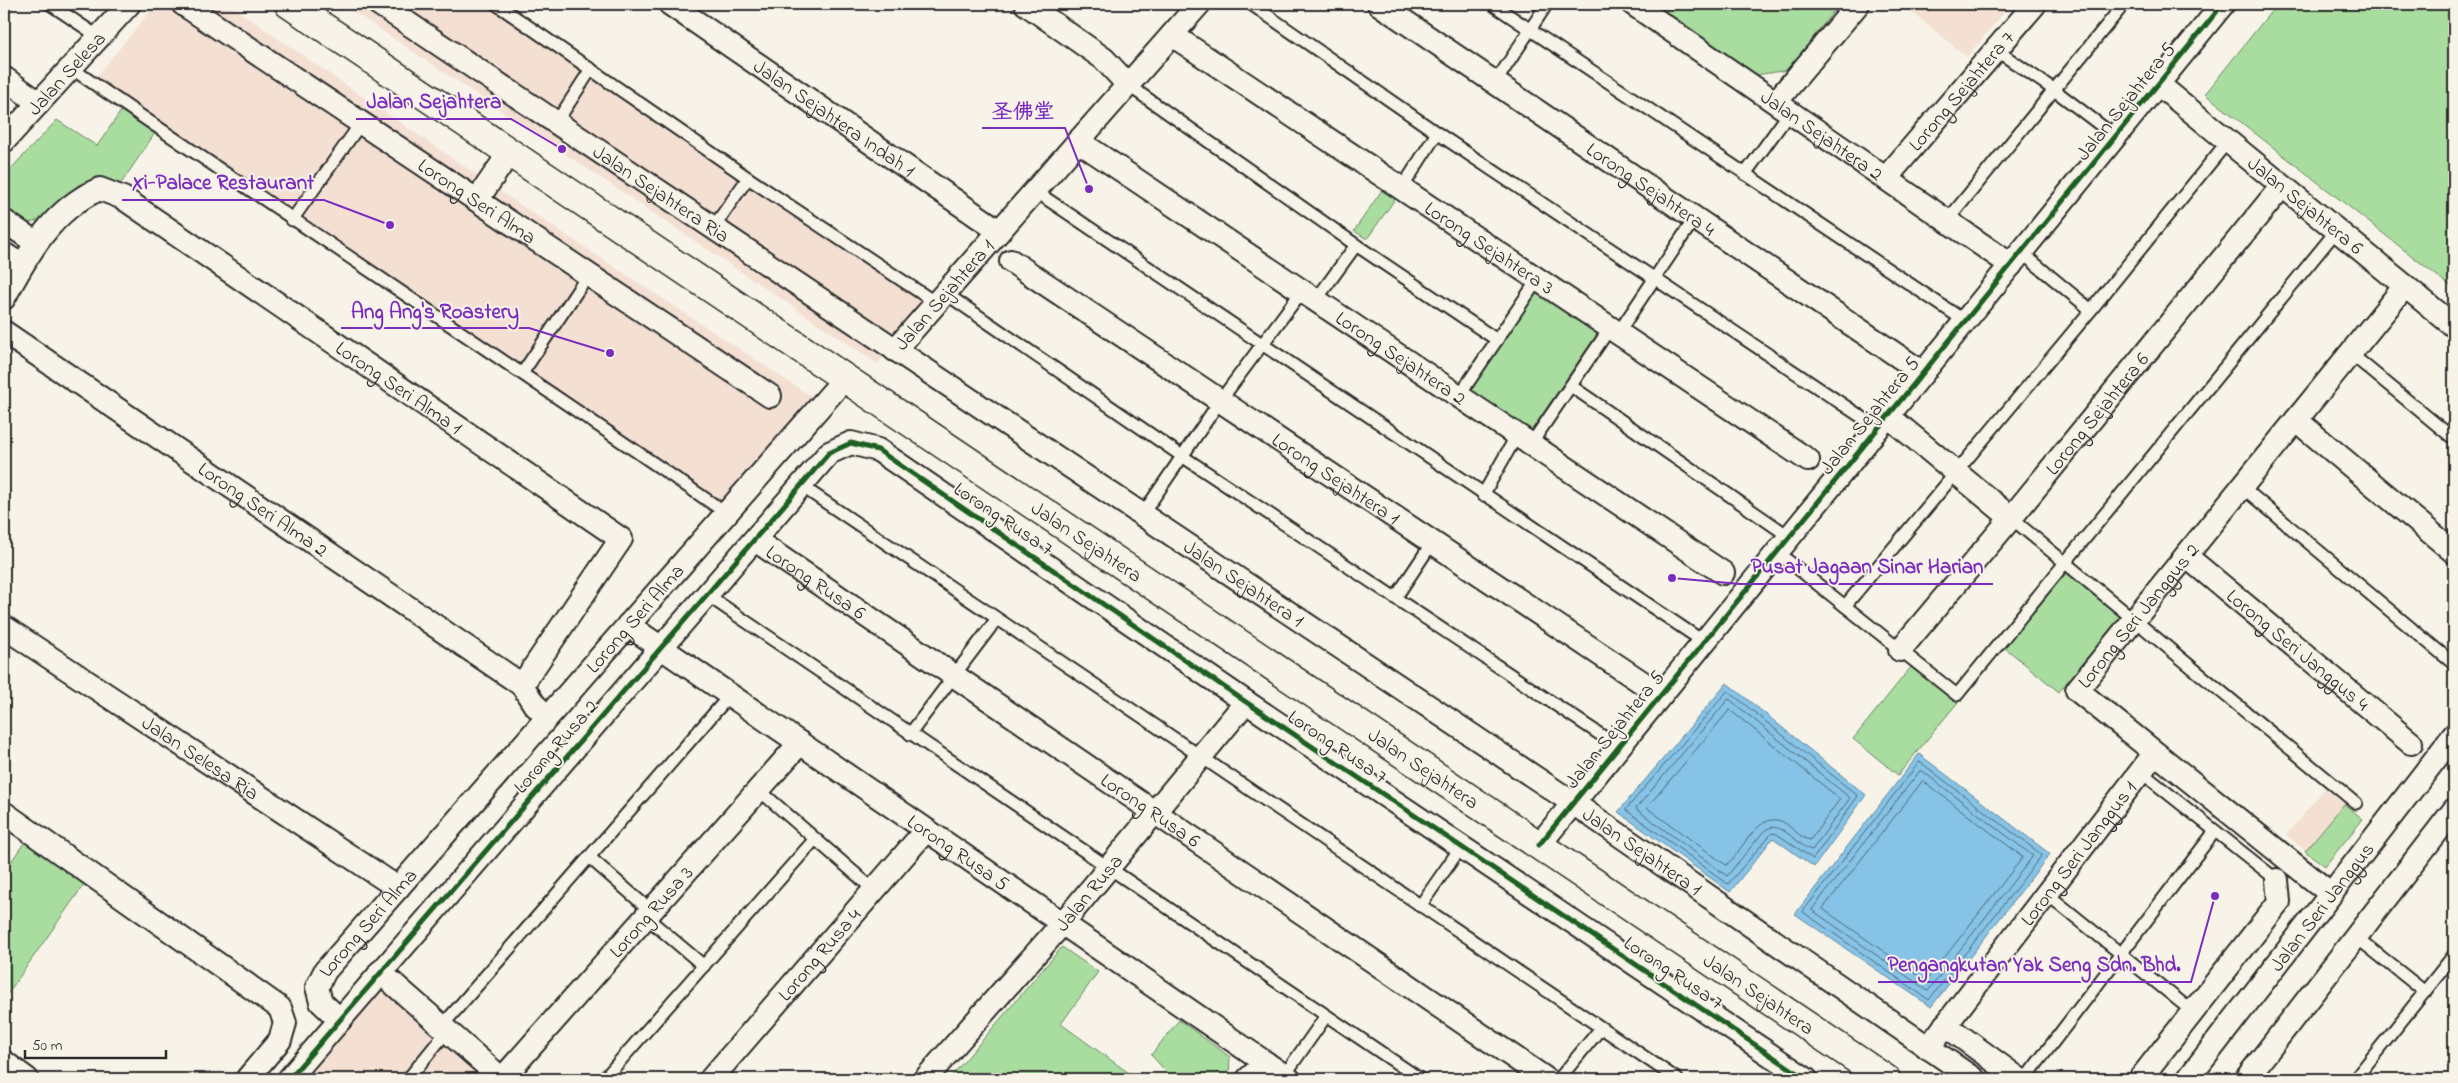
<svg xmlns="http://www.w3.org/2000/svg" width="2458" height="1083" viewBox="0 0 2458 1083" font-family="'Indie Flower','LXGW WenKai TC',sans-serif">
<style>
.built{fill:#f3e0d3}
.green{fill:#a9dd9f;stroke:#6a8465}
.water{fill:#86c3e6;stroke:#62869b}
.lines{fill:none;stroke-linecap:round;stroke-linejoin:round}
.shore{stroke:#4f6876;stroke-width:1}
.service-casing{stroke:#2b2b2b;stroke-width:15}
.minor-casing{stroke:#2b2b2b;stroke-width:26}
.secondary-casing{stroke:#2b2b2b;stroke-width:31}
.service{stroke:#f7f3e8;stroke-width:11}
.minor{stroke:#f7f3e8;stroke-width:22}
.secondary{stroke:#f7f3e8;stroke-width:28}
.cycleway-casing{stroke:#f7f3e8;stroke-width:8}
.cycleway{stroke:#1b5e20;stroke-width:5}
.labels{text-anchor:middle;stroke-width:4;stroke-linejoin:round;paint-order:stroke}
.street-label{font-size:20px;fill:#2b2b2b;stroke:#f7f3e8}
.leader{fill:none;stroke:#7b2cbf;stroke-width:2}
.callout-dot{fill:#7b2cbf;stroke:#f7f3e8;stroke-width:2}
.callout-label{font-size:21px;text-anchor:middle;font-weight:bold;fill:#7b2cbf;stroke:#f7f3e8;stroke-width:4;stroke-linejoin:round;paint-order:stroke}
</style>
<rect width="100%" height="100%" fill="#f7f3e8"/>
<filter id="ink" filterUnits="userSpaceOnUse"><feTurbulence type="fractalNoise" baseFrequency=".02" numOctaves="2"/><feDisplacementMap in="SourceGraphic" scale="10" xChannelSelector="R" yChannelSelector="G"/><feConvolveMatrix kernelMatrix="1 2 1 2 8 2 1 2 1" color-interpolation-filters="sRGB"/></filter>
<g filter="url(#ink)">
<!-- built -->
<g class="built">
<path d="M156,4H228L513,200L815,399L718,511L707,506L88,87Z"/>
<path d="M342,4H508L927,291L878,364Z"/>
<path d="M1902,4H2011L1967,57Z"/>
<path d="M2325,788L2363,819L2325,866L2286,835Z"/>
<path d="M370,965L502,1079H271Z"/>
</g>
<!-- green -->
<g class="green">
<path d="M1655,4H1839L1788,70L1756,75Z"/>
<path d="M2277,4H2454V289L2205,94Z"/>
<path d="M121,111L155,133L120,185L97,177L78,185L40,220L25,224L4,211V176L57,120L97,146Z"/>
<path d="M1382,190L1395,199L1367,239L1354,231Z"/>
<path d="M1535,293L1597,334L1531,431L1469,389Z"/>
<path d="M2066,573L2120,617L2059,692L2004,647Z"/>
<path d="M1911,667L1958,702L1898,775L1853,739Z"/>
<path d="M2344,804L2363,819L2325,866L2305,851Z"/>
<path d="M28,837L87,880L4,999V872Z"/>
<path d="M1062,947L1098,972L1061,1024L1133,1076L1130,1079H949Z"/>
<path d="M1179,1020L1230,1057L1229,1077L1226,1079H1173L1151,1055Z"/>
</g>
<!-- water -->
<g class="water">
<path d="M1727,683L1866,795L1814,867L1773,838L1730,892L1618,812Z"/>
<path d="M1919,754L2050,854L1931,1007L1795,914Z"/>
</g>
<g class="lines">
<!-- shore -->
<g class="shore">
<path d="M1728,691L1858,796L1813,859L1777,834L1772,833L1728,884L1626,810Z"/>
<path d="M1729,699L1850,798L1812,850C1797,847 1781,817 1764,831L1727,876L1636,809Z"/>
<path d="M1730,710L1840,799L1810,840C1799,838 1791,825 1781,821C1757,812 1741,854 1726,865L1647,808Z"/>
<path d="M1920,762L2042,855L1929,1000L1803,912Z"/>
<path d="M1921,770L2033,856L1928,991L1812,910Z"/>
<path d="M1923,781L2023,857L1926,981L1823,909Z"/>
</g>
<defs>
<g id="service">
<path d="M50,4L99,37"/>
<path d="M496,4L748,178L936,303"/>
<path d="M1251,4L1437,133L1878,428"/>
<path d="M1492,4L1965,321"/>
<path d="M1996,50L2053,89L2116,137"/>
<path d="M71,68C288,217 509,363 726,513"/>
<path d="M1495,83L1547,4"/>
<path d="M1128,85L1356,245L1497,340"/>
<path d="M556,123L591,69"/>
<path d="M1745,174L1790,112"/>
<path d="M1402,188L1437,133"/>
<path d="M1035,191L1704,642"/>
<path d="M292,220L361,123"/>
<path d="M1947,221L2124,4"/>
<path d="M713,228L748,178"/>
<path d="M2021,252L2091,310"/>
<path d="M945,293L1182,456L1619,747"/>
<path d="M1316,300L1356,245"/>
<path d="M1618,333L1695,218"/>
<path d="M2350,353L2454,439"/>
<path d="M523,372L588,275"/>
<path d="M1571,386L1790,537"/>
<path d="M1459,396L1538,279"/>
<path d="M1531,444L1610,328"/>
<path d="M800,485L1677,1079"/>
<path d="M2242,487L2454,664"/>
<path d="M1483,495L1517,435"/>
<path d="M1142,515L1220,401L1302,291"/>
<path d="M2011,518L2356,803"/>
<path d="M1777,552L1957,695L2337,230"/>
<path d="M707,595L1420,1079"/>
<path d="M1396,597L1432,543"/>
<path d="M1845,606L2091,310L2228,141"/>
<path d="M910,734L996,620"/>
<path d="M2141,772L2277,880"/>
<path d="M759,790L874,890"/>
<path d="M589,857L651,911"/>
<path d="M2047,894L2193,1012"/>
<path d="M1420,906L1461,847"/>
<path d="M646,917L704,966"/>
<path d="M2356,937L2425,992"/>
<path d="M442,1026L730,695"/>
<path d="M1284,1076L1326,1016"/>
<path d="M408,1079L447,1031"/>
<path d="M604,1079L815,839"/>
<path d="M1559,1079L1601,1028"/>
<path d="M2025,1079L2215,831"/>
<path d="M2355,1079L2454,955"/>
</g>
<g id="minor">
<path id="s1" d="M183,4L770,396"/>
<path id="s2" d="M379,4L1573,803L1974,1079"/>
<path id="s3" d="M670,4L999,231"/>
<path d="M1026,4L1104,59L1128,85"/>
<path id="s4" d="M1379,4L1923,373"/>
<path id="s5" d="M1633,4L2011,265"/>
<path id="s6" d="M1172,35L1808,460"/>
<path d="M4,78L39,103"/>
<path id="s7" d="M2158,84L2454,326"/>
<path d="M1776,102L1858,4"/>
<path id="s8" d="M4,141L129,4"/>
<path id="s9" d="M1078,141L1723,573"/>
<path id="s10" d="M1886,178L2035,4"/>
<path d="M477,200L510,152"/>
<path d="M4,221L35,242"/>
<path d="M4,254L21,265"/>
<path id="s11" d="M1011,261L1661,695"/>
<path id="s12" d="M4,298C27,255 53,208 100,189L123,198L621,539L522,685"/>
<path id="s13" d="M4,332L522,685L534,704L547,717"/>
<path id="s14" d="M895,350L1199,4"/>
<path id="s15" d="M1888,416L2011,518L2282,186"/>
<path d="M2296,420L2454,552"/>
<path id="s16" d="M755,540L1546,1079"/>
<path id="s17" d="M2186,556L2411,743"/>
<path id="s18" d="M628,625L1289,1079"/>
<path id="s19" d="M4,627L398,888"/>
<path d="M1900,650L2011,518"/>
<path d="M4,813L280,1008L285,1023L280,1040L247,1079"/>
<path d="M1539,845L2223,4"/>
<path id="s20" d="M2331,894L2077,690L2405,286"/>
<path d="M380,972L502,1079"/>
<path id="s21" d="M340,1020L321,1002L317,987L325,971L845,378"/>
<path d="M1945,1025L2019,1079"/>
<path id="s22" d="M1928,1048L2155,753"/>
<path d="M4,1062L27,1079"/>
<path d="M289,1079L829,453L851,443L878,450L1246,702L1806,1079"/>
<path id="s23" d="M502,1079L800,743"/>
<path id="s24" d="M711,1079L926,830"/>
<path id="s25" d="M925,1079L1062,924L1246,702"/>
<path d="M1248,1079L1266,1063"/>
<path d="M2140,1079L2279,902L2277,880"/>
<path id="s26" d="M2188,1079L2454,735"/>
<path d="M2246,1079L2454,810"/>
</g>
<g id="secondary">
<path id="s27" d="M289,4L1886,1079"/>
</g>
</defs>
<!-- service casing -->
<use href="#service" class="service-casing"/>
<!-- minor casing -->
<use href="#minor" class="minor-casing"/>
<!-- secondary casing -->
<use href="#secondary" class="secondary-casing"/>
<!-- service -->
<use href="#service" class="service"/>
<!-- minor -->
<use href="#minor" class="minor"/>
<!-- secondary -->
<use href="#secondary" class="secondary"/>
<defs>
<g id="cycleway">
<path d="M1539,845L2223,4"/>
<path d="M289,1079L829,453L851,443L878,450L1246,702L1806,1079"/>
</g>
</defs>
<!-- cycleway casing -->
<use href="#cycleway" class="cycleway-casing"/>
<!-- cycleway -->
<use href="#cycleway" class="cycleway"/>
</g>
</g>
<g class="labels">
<!-- street labels -->
<g class="street-label">
<text dy="7" stroke="none"><textPath href="#s8" startOffset="92">Jalan Selesa</textPath></text>
<text dy="7" stroke="none"><textPath href="#s10" startOffset="115">Lorong Sejahtera 7</textPath></text>
<text transform="translate(2125 101) rotate(-51)" y="7">Jalan Sejahtera 5</text>
<text dy="7" stroke="none"><textPath href="#s3" startOffset="200">Jalan Sejahtera Indah 1</textPath></text>
<text dy="7" stroke="none"><textPath href="#s5" startOffset="230">Jalan Sejahtera 2</textPath></text>
<text dy="7" stroke="none"><textPath href="#s4" startOffset="329">Lorong Sejahtera 4</textPath></text>
<text dy="7" stroke="none"><textPath href="#s2" startOffset="340">Jalan Sejahtera Ria</textPath></text>
<text dy="7" stroke="none"><textPath href="#s1" startOffset="354">Lorong Seri Alma</textPath></text>
<text dy="7" stroke="none"><textPath href="#s7" startOffset="191">Jalan Sejahtera 6</textPath></text>
<text dy="7" stroke="none"><textPath href="#s6" startOffset="382">Lorong Sejahtera 3</textPath></text>
<text dy="7" stroke="none"><textPath href="#s14" startOffset="74">Jalan Sejahtera 1</textPath></text>
<text dy="7" stroke="none"><textPath href="#s9" startOffset="389">Lorong Sejahtera 2</textPath></text>
<text dy="7" stroke="none"><textPath href="#s12" startOffset="508">Lorong Seri Alma 1</textPath></text>
<text dy="7" stroke="none"><textPath href="#s15" startOffset="295">Lorong Sejahtera 6</textPath></text>
<text transform="translate(1869 415) rotate(-51)" y="7">Jalan Sejahtera 5</text>
<text dy="7" stroke="none"><textPath href="#s11" startOffset="391">Lorong Sejahtera 1</textPath></text>
<text dy="7" stroke="none"><textPath href="#s13" startOffset="314">Lorong Seri Alma 2</textPath></text>
<text transform="translate(1004 518) rotate(34)" y="7">Lorong Rusa 7</text>
<text dy="7" stroke="none"><textPath href="#s27" startOffset="962">Jalan Sejahtera</textPath></text>
<text dy="7" stroke="none"><textPath href="#s16" startOffset="74">Lorong Rusa 6</textPath></text>
<text dy="7" stroke="none"><textPath href="#s2" startOffset="1041">Jalan Sejahtera 1</textPath></text>
<text dy="7" stroke="none"><textPath href="#s20" startOffset="422">Lorong Seri Janggus 2</textPath></text>
<text dy="7" stroke="none"><textPath href="#s21" startOffset="529">Lorong Seri Alma</textPath></text>
<text dy="7" stroke="none"><textPath href="#s17" startOffset="146">Lorong Seri Janggus 4</textPath></text>
<text transform="translate(1614 729) rotate(-51)" y="7">Jalan Sejahtera 5</text>
<text transform="translate(555 746) rotate(-49)" y="7">Lorong Rusa 2</text>
<text transform="translate(1338 746) rotate(34)" y="7">Lorong Rusa 7</text>
<text dy="7" stroke="none"><textPath href="#s19" startOffset="236">Jalan Selesa Ria</textPath></text>
<text dy="7" stroke="none"><textPath href="#s27" startOffset="1368">Jalan Sejahtera</textPath></text>
<text dy="7" stroke="none"><textPath href="#s16" startOffset="479">Lorong Rusa 6</textPath></text>
<text dy="7" stroke="none"><textPath href="#s2" startOffset="1521">Jalan Sejahtera 1</textPath></text>
<text dy="7" stroke="none"><textPath href="#s18" startOffset="401">Lorong Rusa 5</textPath></text>
<text dy="7" stroke="none"><textPath href="#s22" startOffset="246">Lorong Seri Janggus 1</textPath></text>
<text dy="7" stroke="none"><textPath href="#s25" startOffset="248">Jalan Rusa</textPath></text>
<text dy="7" stroke="none"><textPath href="#s26" startOffset="218">Jalan Seri Janggus</textPath></text>
<text dy="7" stroke="none"><textPath href="#s23" startOffset="224">Lorong Rusa 3</textPath></text>
<text dy="7" stroke="none"><textPath href="#s21" startOffset="124">Lorong Seri Alma</textPath></text>
<text dy="7" stroke="none"><textPath href="#s24" startOffset="165">Lorong Rusa 4</textPath></text>
<text transform="translate(1674 972) rotate(34)" y="7">Lorong Rusa 7</text>
<text dy="7" stroke="none"><textPath href="#s27" startOffset="1772">Jalan Sejahtera</textPath></text>
</g>
</g>
<!-- callouts -->
<path class="leader" d="M562 149L511 119H356M1089 189L1065 128H982M390 225L324 200H122M610 353L529 328H341M1672 578L1740 584H1993M2215 896L2191 982H1878"/>
<g class="callout-dot">
<circle cx="562" cy="149" r="5"/>
<circle cx="1089" cy="189" r="5"/>
<circle cx="390" cy="225" r="5"/>
<circle cx="610" cy="353" r="5"/>
<circle cx="1672" cy="578" r="5"/>
<circle cx="2215" cy="896" r="5"/>
</g>
<g class="callout-label">
<text x="434" y="108">Jalan Sejahtera</text>
<text x="1023" y="118">圣佛堂</text>
<text x="223" y="189">Xi-Palace Restaurant</text>
<text x="435" y="318">Ang Ang's Roastery</text>
<text x="1867" y="573">Pusat Jagaan Sinar Harian</text>
<text x="2034" y="971">Pengangkutan Yak Seng Sdn. Bhd.</text>
</g>
<!-- margin -->
<rect width="2458" height="1083" fill="none" stroke="#f7f3e8" stroke-width="20"/>
<rect x="10" y="10" width="2438" height="1063" fill="none" stroke="#2b2b2b" stroke-width="2" filter="url(#ink)"/>
<!-- scale -->
<path d="M25 1050v8h141v-8" fill="none" stroke="#2b2b2b" stroke-width="2.5"/>
<text x="32" y="1050" font-size="15" fill="#2b2b2b" stroke="#f7f3e8" stroke-width="4" paint-order="stroke">50 m</text>
</svg>
